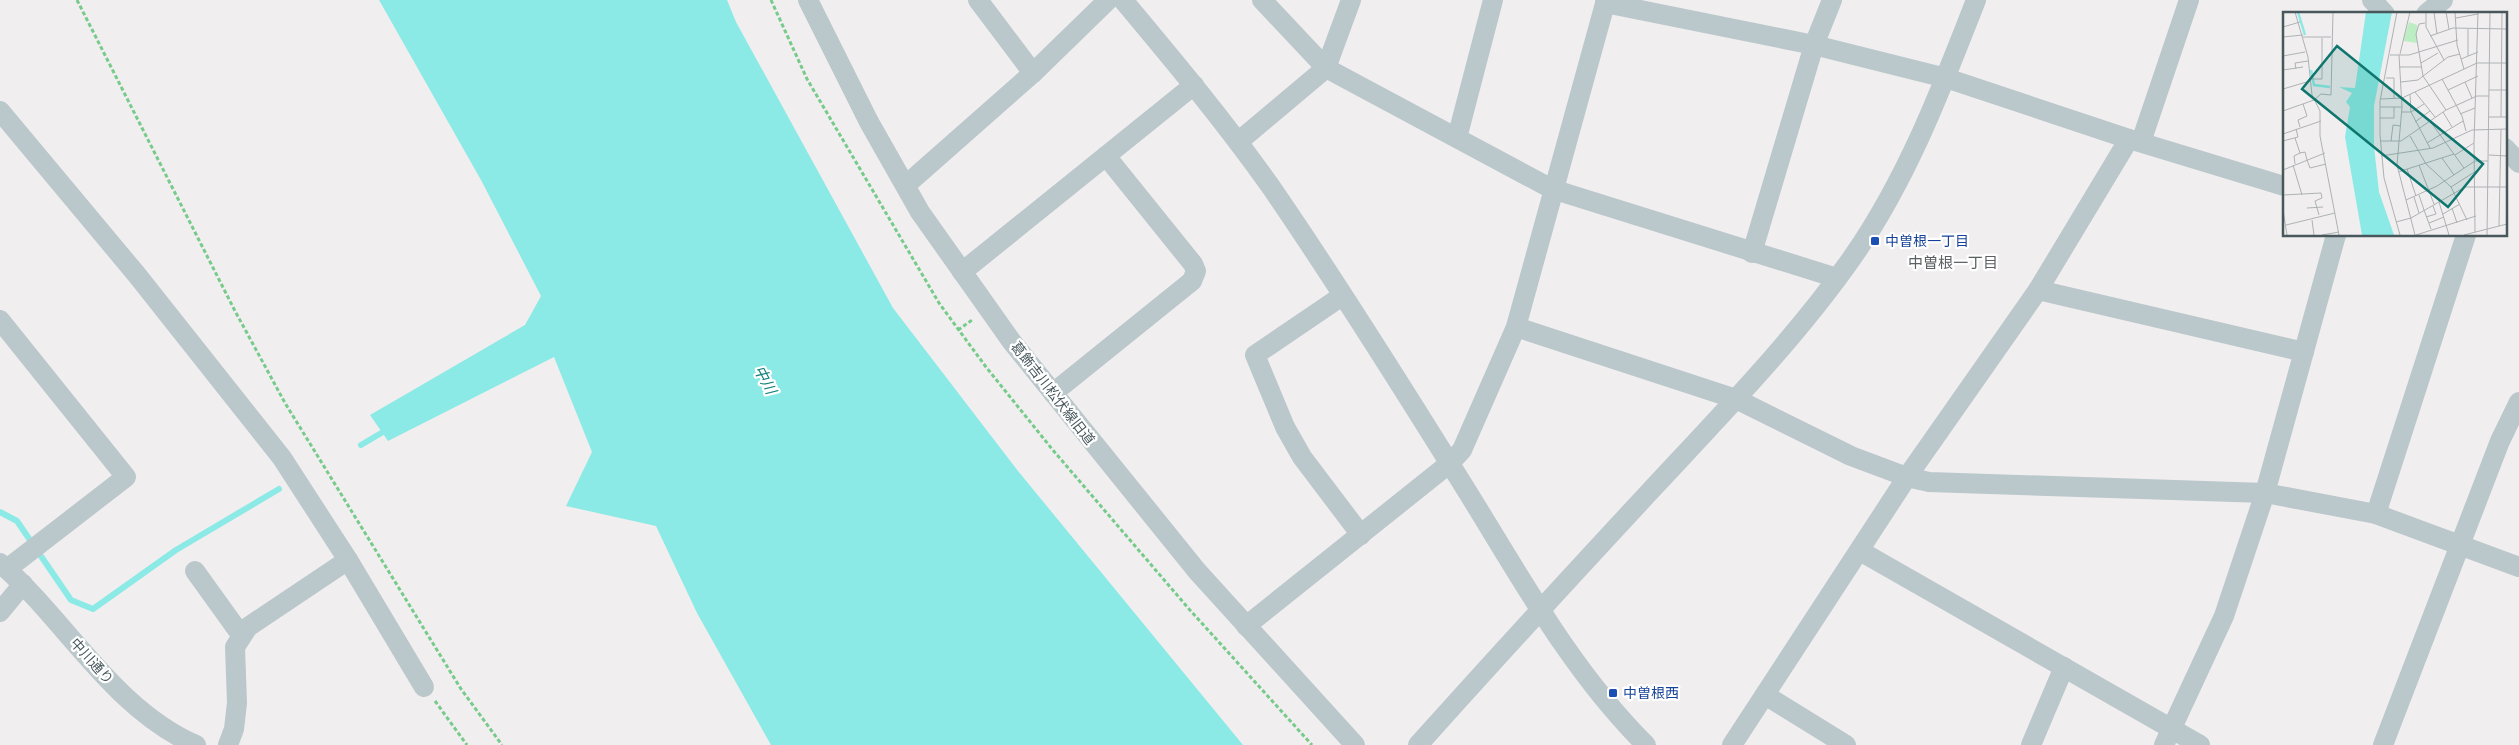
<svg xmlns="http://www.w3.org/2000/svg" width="2519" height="745" viewBox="0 0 2519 745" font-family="Rubik,'Noto Sans JP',sans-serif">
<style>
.water{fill:#8beae5}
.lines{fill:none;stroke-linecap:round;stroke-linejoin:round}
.stream{stroke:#8beae5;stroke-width:6}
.path{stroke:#76cb8b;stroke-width:3;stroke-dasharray:4 2.5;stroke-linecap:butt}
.minor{stroke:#bac7cb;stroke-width:20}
.transit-dot{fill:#1a4fb4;stroke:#fff;stroke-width:2}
.labels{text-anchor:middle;stroke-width:4.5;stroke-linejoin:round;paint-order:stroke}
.transit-label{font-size:14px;fill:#164399;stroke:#fff;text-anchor:start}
.street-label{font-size:14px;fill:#47575c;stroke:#fff}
.neighbourhood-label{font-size:15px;fill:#5b6163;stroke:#fff}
.water-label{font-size:15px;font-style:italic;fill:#10817b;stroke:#fff}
.inset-river{fill:none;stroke:#8beae5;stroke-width:2.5}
.inset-road{fill:none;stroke:#adb2b4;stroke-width:1}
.view{fill:#0f766e;fill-opacity:0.15;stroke:#0f766e;stroke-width:2.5}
.inset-edge{fill:none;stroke:#47575c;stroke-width:2.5}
</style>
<rect width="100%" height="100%" fill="#f1eeef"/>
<!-- water -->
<path class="water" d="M379,0H727L736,22L893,308L1018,471L1243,745H771L697,613L656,526L566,506L592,452L554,357L388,441L370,415L525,325L541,296L481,180Z"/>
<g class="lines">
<!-- stream -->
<g class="stream">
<path d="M361,445L388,429"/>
<path d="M0,512L17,521L71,600L93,609L176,550L279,489"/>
</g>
<!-- path -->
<g class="path">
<path d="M77,0L235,311L285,403L461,689L502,745"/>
<path d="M771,0L807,79L939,303L986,367L1052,449L1189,609L1312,745"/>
<path d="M958,330L972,320"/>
<path d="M435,701L467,745"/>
</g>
<!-- minor -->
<g class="minor">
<path d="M808,0L869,122L920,212L1012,342L1197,571L1355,745"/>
<path d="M978,0L1033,73"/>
<path d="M1123,0C1174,61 1225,122 1271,187C1333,277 1392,371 1450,464C1511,559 1565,665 1646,745"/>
<path d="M1262,0L1326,68L1552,189L1837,278"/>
<path d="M2372,0L2385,14"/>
<path d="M1605,3L1814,45L1946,78L2129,139L2284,186"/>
<path d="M2426,14L2443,0"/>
<path d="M0,111L137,275L282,458L348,560L248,627L235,647L237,703L234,729L228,745"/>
<path d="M1457,138L1493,0"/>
<path d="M1238,142L1326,68L1351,0"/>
<path d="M2141,142L2189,0"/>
<path d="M2505,148L2519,163"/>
<path d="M906,185L1033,73L1108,0"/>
<path d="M1752,253L1814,45L1832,0"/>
<path d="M962,272L1194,85"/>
<path d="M2038,290L2304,352"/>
<path d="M1342,296L1255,355L1285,427L1302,457L1361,535"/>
<path d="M0,320L126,477L7,569"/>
<path d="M1516,327L1736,399L1851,456L1907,477L1929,482L2265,493L2376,514L2519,567"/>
<path d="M1053,393L1192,281L1196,271L1193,264L1106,156"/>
<path d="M2376,514L2466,235"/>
<path d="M1860,551L2200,745"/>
<path d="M348,560L424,687"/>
<path d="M0,563C66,620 113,709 196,745"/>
<path d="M195,571L241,635"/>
<path d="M0,612L23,584"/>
<path d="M1246,626L1450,463L1462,450L1516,327L1606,0"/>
<path d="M1765,695L1846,745"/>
<path d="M1418,745C1496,658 1575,572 1654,487C1722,414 1797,337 1854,255C1908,177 1942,87 1976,0"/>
<path d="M1732,745L1907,477L2038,290L2129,139"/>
<path d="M2031,745L2064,667"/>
<path d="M2164,745L2224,616L2265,493L2336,235"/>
<path d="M2383,745L2500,441L2519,402"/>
</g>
</g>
<!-- markers -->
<g class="transit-dot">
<rect x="1870" y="236" width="10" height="10" rx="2.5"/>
<rect x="1608" y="688" width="10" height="10" rx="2.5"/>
</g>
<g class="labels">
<!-- transit labels -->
<g class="transit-label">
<text x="1885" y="246">中曽根一丁目</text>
<text x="1623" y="698">中曽根西</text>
</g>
<!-- street labels -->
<g class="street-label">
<text transform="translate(1053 393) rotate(52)" y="5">葛飾吉川松伏線旧道</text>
<text transform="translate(92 661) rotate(48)" y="5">中川通り</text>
</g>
<!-- neighbourhood labels -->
<g class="neighbourhood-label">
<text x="1953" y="268">中曽根一丁目</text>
</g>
<!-- water labels -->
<g class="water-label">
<text transform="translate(765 380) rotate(62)" y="5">中川</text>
</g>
</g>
<!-- overview -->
<g transform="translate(2283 12)">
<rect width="224" height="224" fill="#f1eeef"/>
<path d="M126,10L134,13V31L120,29Z" fill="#bdeec3"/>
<path d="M83,0H109L91,94V134L96,180L111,223H79L62,125L67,95L63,90L69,81L56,75L72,76Z" fill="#8beae5"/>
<path class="inset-river" d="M15,0L22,23M28,58L31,73L47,75"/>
<path class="inset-road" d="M12,0L25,45L29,83L37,99V124L56,223M114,0L97,89V123L101,166L117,223M143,0V15L161,48M151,0L154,22M163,0L166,17M172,0L174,33L181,57M173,6L195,2M142,11L136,12L133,22L140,64L163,98M0,15L17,10M147,24L170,16L224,17M0,25L20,23M20,25H48M117,42L127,0M107,43H126L175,28M116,43L119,95L114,153L132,223M0,44L22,40M185,44V17M178,47L195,40M138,51L155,41M116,55H139M13,57L12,51L25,49M0,58L20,55M103,66H111V86M28,67H39V26M159,67L179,104L183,119M118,70L135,68L165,45L177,42M182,70L189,86M0,77L27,69M165,78L195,64M206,78H224M132,80L152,105M127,82L128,100L147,136M98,87L119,86L194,51H224M97,95H119M0,99L31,88L38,82L48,83L50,0M119,100H128L141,92M160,100L169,115M177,102L192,96M206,105H224M218,105L219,0M97,106H111V95M147,109L181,156M132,110L147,99M17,115L15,108L24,104L20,92M0,122L38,109M127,124L143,152L168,175L184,208M12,126L17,141M0,129L15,125L13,117M98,129H118L163,98L194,84H206M108,129L110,113L118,114M144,131L180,109M172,143L191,131M206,143L224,144M98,144L150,136L189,118L224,117M159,146L171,163M24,148L27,156L43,152M12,152L11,144L17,141L22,140L24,148M10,153L19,183M136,153L151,192M124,157L133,184M0,158L42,141M115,160L171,142M168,175L193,159M0,183L38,181L39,186L32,189L36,203M136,183L141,198M131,185L136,201M123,188L154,174L192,149H205M156,190L166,223M24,196L40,195M169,196L174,211M0,198L4,223M141,198L148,217M160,202L177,192M143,205L153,202L150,194M29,208L31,223M113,210L128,206L182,175H224M146,211L161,205M3,213L52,201M216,214L218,117M192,220L191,131L195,0M39,223L56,220M133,223L193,204M181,223L224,212M204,223L207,0"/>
<path class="view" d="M54,34L200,152L165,195L19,77Z"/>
<rect width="224" height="224" class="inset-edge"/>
</g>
</svg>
